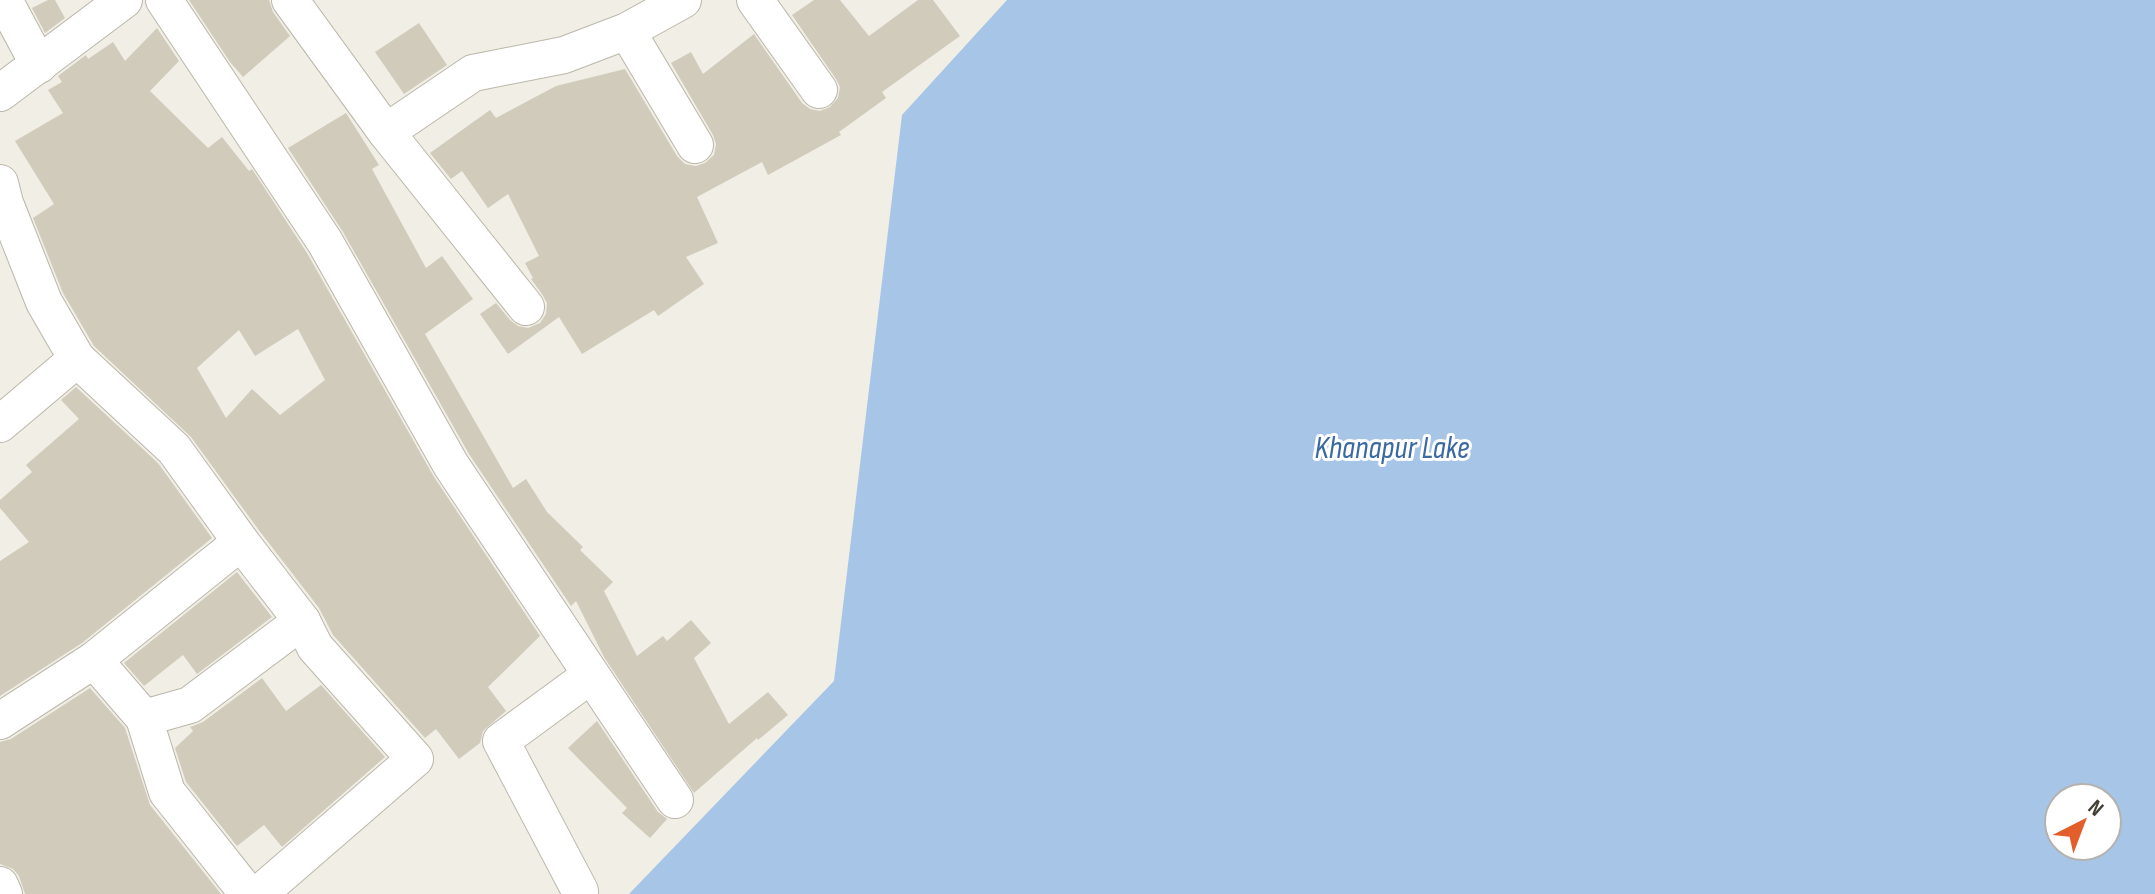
<svg xmlns="http://www.w3.org/2000/svg" width="2155" height="894" viewBox="0 0 2155 894" font-family="'Sofia Sans Condensed',sans-serif">
<style>
.water{fill:#a7c5e7;fill-rule:evenodd}
.building{fill:#d1cbbc;fill-rule:evenodd}
.lines{fill:none;stroke-linecap:round;stroke-linejoin:round}
.minor-casing{stroke:#bbb7a9;stroke-width:38}
.minor{stroke:#fff;stroke-width:36}
.labels{text-anchor:middle;stroke-width:6;stroke-linejoin:round;paint-order:stroke}
.water-label{font-size:32px;font-style:italic;fill:#3b69a1;stroke:#fff}
</style>
<rect width="100%" height="100%" fill="#f0eee5"/>
<!-- water -->
<path class="water" d="M1007,0H2155V894H629L834,681L902,115ZM2059,798H2107V846H2059Z"/>
<!-- building -->
<g class="building">
<path d="M48,0H55L65,18L45,33L32,8Z"/>
<path d="M189,0H269L273,12L290,36L243,77L230,62Z"/>
<path d="M814,0H840L869,36L918,0H933L960,36L882,92L886,98L839,132L841,135L768,175L762,162L697,197L718,243L686,257L704,284L658,316L654,310L582,354L559,317L508,354L480,314L496,303L510,320L518,326L528,328L540,323L546,314L547,303L542,294L531,279L533,278L525,263L539,256L508,194L488,208L462,171L451,179L430,153L490,110L496,118L556,86L625,69L677,156L685,164L696,166L705,163L714,155L716,144L713,135L671,63L691,52L703,74L754,34L802,103L810,109L820,111L830,107L838,98L840,87L836,79L792,15Z"/>
<path d="M419,23L447,65L404,94L375,52Z"/>
<path d="M157,28L179,61L150,91L208,148L222,137L249,171L252,169L307,253L434,477L540,636L488,687L506,711L483,731L480,743L459,759L436,729L425,738L333,635L319,608L258,529L191,437L94,346L63,293L33,218L54,204L15,141L63,113L48,90L62,82L58,76L86,55L88,59L113,42L125,61ZM298,329L325,380L280,415L252,389L226,418L197,368L239,330L255,356Z"/>
<path d="M346,113L379,165L372,169L426,268L442,256L473,299L425,334L513,488L526,479L547,512L583,547L580,550L613,582L604,591L637,656L663,636L667,641L691,620L711,643L694,658L729,724L768,692L788,715L758,740L757,738L694,793L604,657L576,601L571,606L469,454L343,232L288,148Z"/>
<path d="M76,387L158,463L212,538L82,643L0,696V561L29,542L0,508V500L32,472L26,465L79,419L61,400Z"/>
<path d="M237,572L272,617L197,674L183,655L144,686L124,663Z"/>
<path d="M262,678L286,711L321,685L385,757L282,847L264,825L237,846L186,782L175,748L193,731L190,727L203,722Z"/>
<path d="M90,688L125,728L150,805L221,894H25L19,876L13,869L0,864V742L11,739Z"/>
<path d="M597,721L658,812L667,819L650,838L622,813L627,808L568,748Z"/>
</g>
<g class="lines">
<defs>
<g id="minor">
<path d="M4,0L39,65"/>
<path d="M164,0L325,242L451,465L675,800"/>
<path d="M290,0L386,132L526,307"/>
<path d="M755,0L819,90"/>
<path d="M627,31L695,145"/>
<path d="M0,93L124,0"/>
<path d="M386,132L473,73L564,55L627,31L683,0"/>
<path d="M0,183L5,203L44,302L77,359L174,449L241,542L302,621L315,647L415,759L259,894"/>
<path d="M0,424L77,359"/>
<path d="M94,660L144,718L167,792L248,894"/>
<path d="M144,718L190,705L302,621"/>
<path d="M0,721L94,660L241,542"/>
<path d="M0,885L4,894"/>
<path d="M580,891L501,741L591,675"/>
</g>
</defs>
<!-- minor casing -->
<use href="#minor" class="minor-casing"/>
<!-- minor -->
<use href="#minor" class="minor"/>
</g>
<g class="labels">
<!-- water labels -->
<g class="water-label">
<text x="1392" y="458">Khanapur Lake</text>
</g>
</g>
<!-- north arrow -->
<g transform="translate(2083 822) rotate(42)"><circle r="38" fill="#ffffff" stroke="#b3b2ae" stroke-width="2"/>
<path d="M0-6L14 30L0 20L-14 30Z" fill="#e25e2a"/>
<text y="-12" font-size="22" font-weight="bold" text-anchor="middle" fill="#423f35">N</text>
</g>
</svg>
